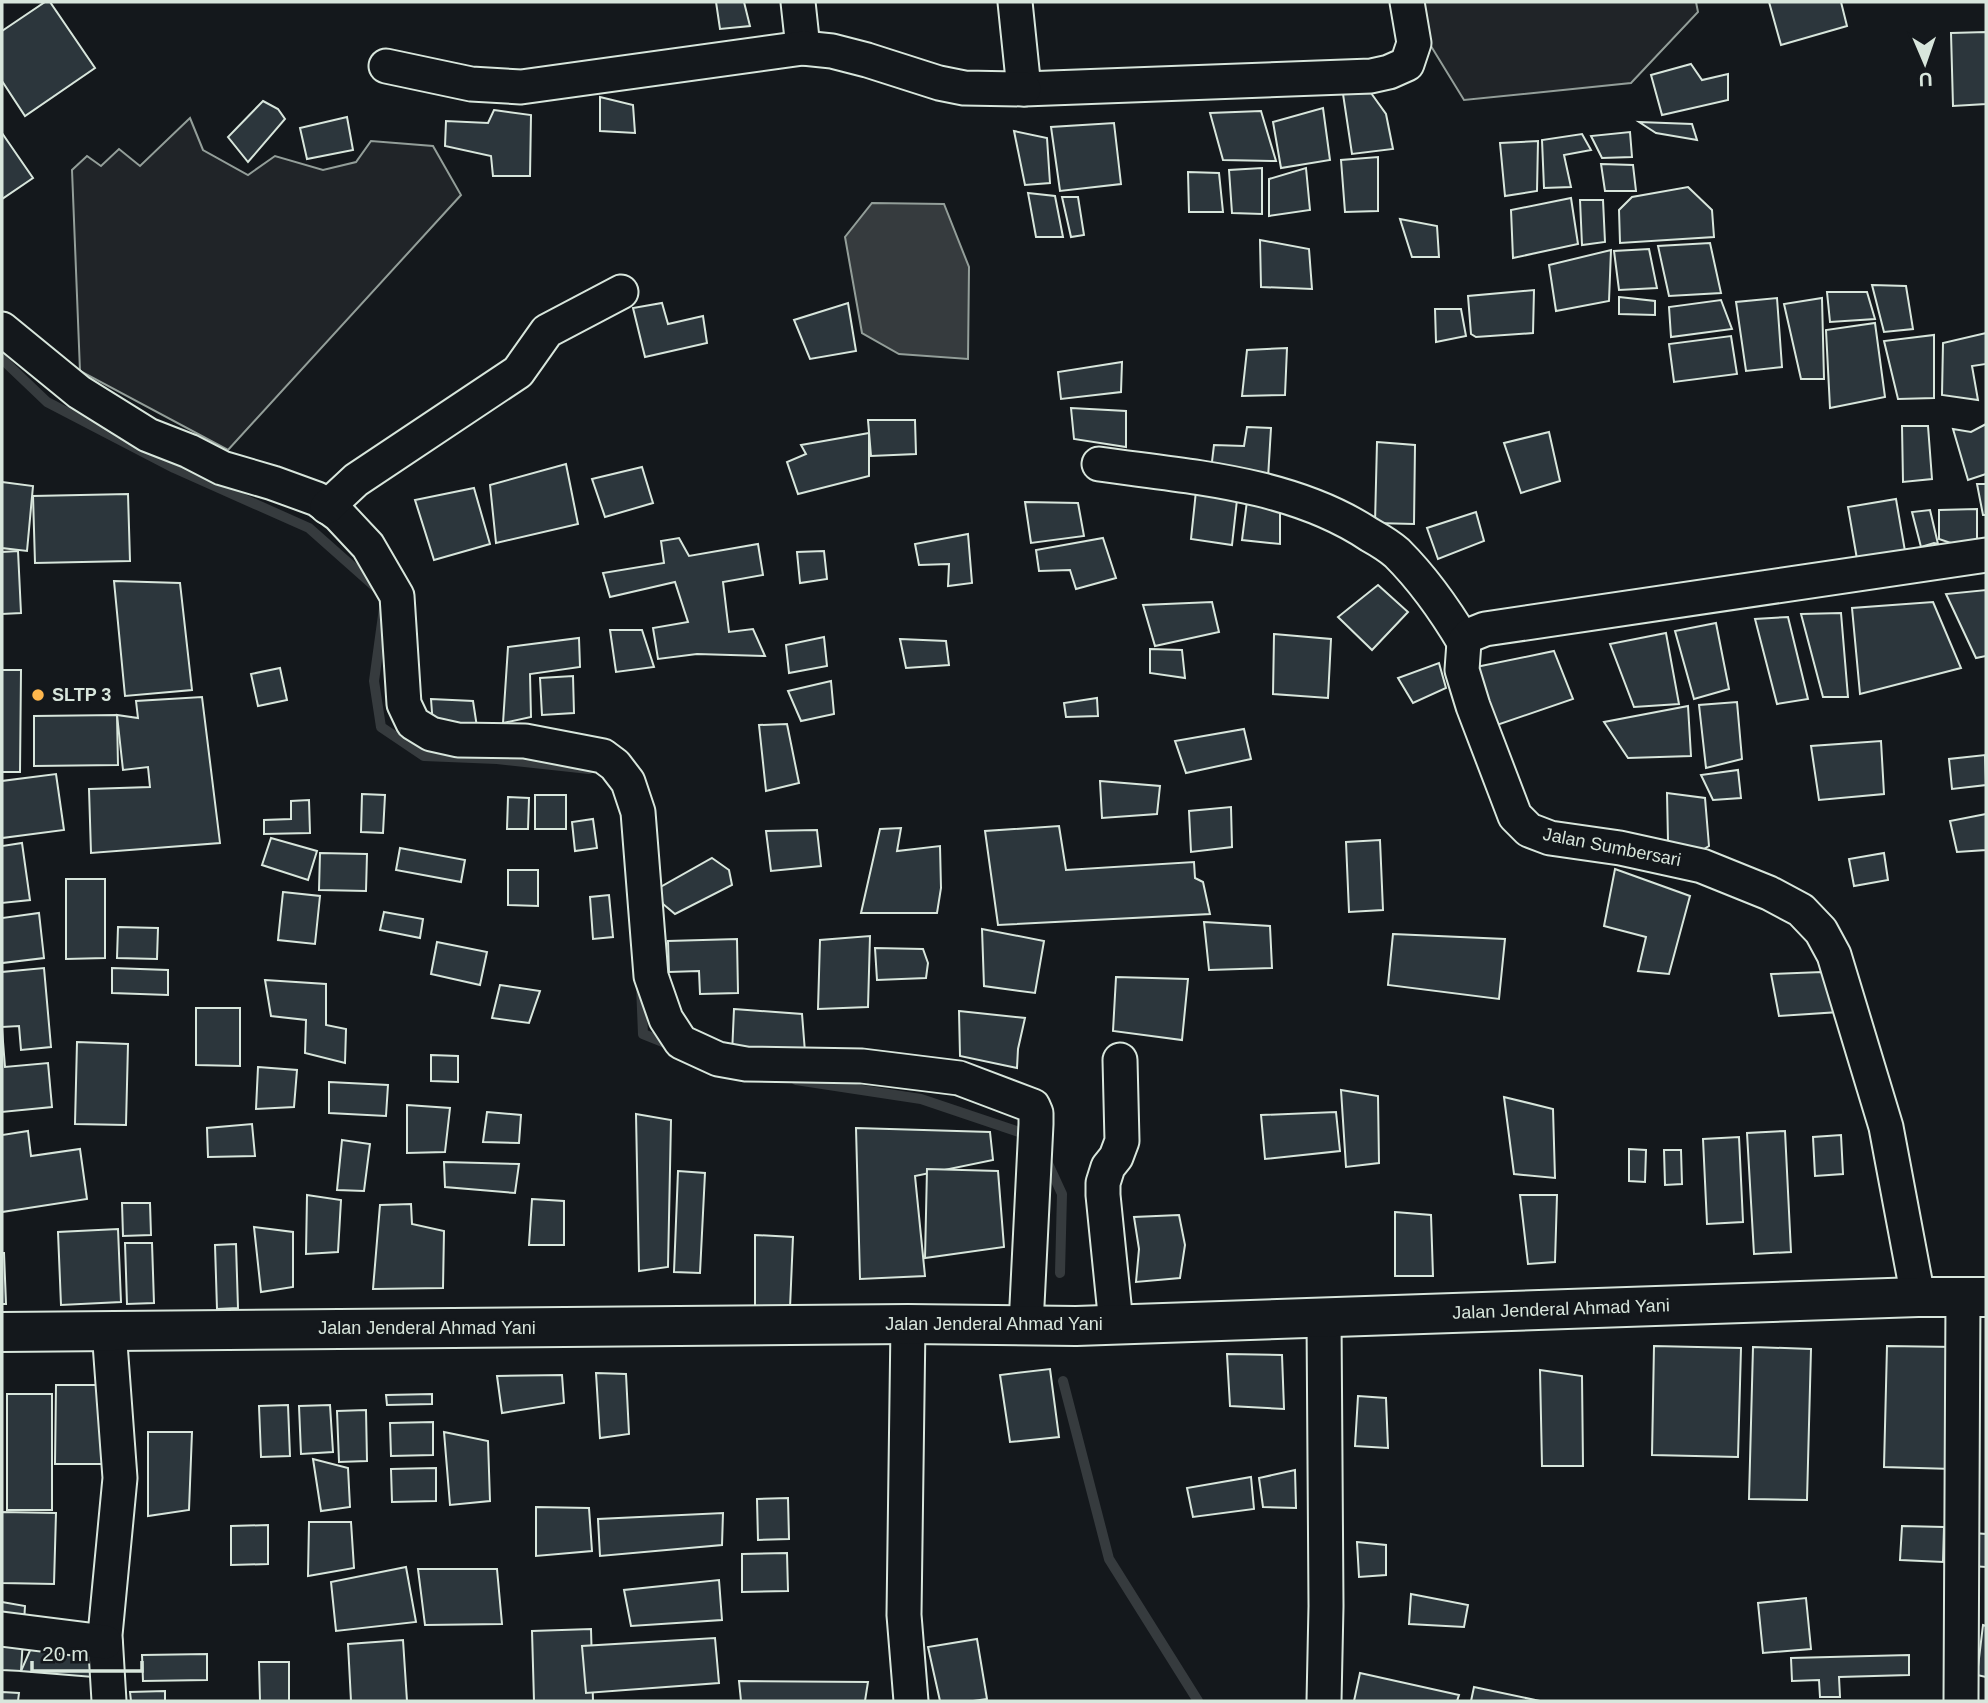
<svg xmlns="http://www.w3.org/2000/svg" width="1988" height="1703" viewBox="0 0 1988 1703" font-family="Helvetica,sans-serif">
<style>
.green{fill:#202428;stroke:#939e99;stroke-width:2}
.water{fill:#363b3e;stroke:#939e99;stroke-width:2}
.lines{fill:none;stroke-linecap:round;stroke-linejoin:round}
.stream{stroke:#363b3e;stroke-width:10}
.building{fill:#2c363c;stroke:#d8e6dc;stroke-width:2}
.street-casing{stroke:#d8e6dc;stroke-width:37}
.secondary-casing{stroke:#d8e6dc;stroke-width:42}
.street{stroke:#14181c;stroke-width:33}
.secondary{stroke:#14181c;stroke-width:38}
.poi-dot{fill:#ffb74d;stroke:#14181c;stroke-width:2.5}
.labels{text-anchor:middle;stroke-width:5;stroke-linejoin:round;paint-order:stroke}
.poi-label{font-size:18px;font-weight:bold;fill:#d8e6dc;stroke:#14181c;text-anchor:start}
.street-label{font-size:18px;fill:#d8e6dc;stroke:#14181c}
</style>
<rect width="100%" height="100%" fill="#14181c"/>
<!-- green -->
<g class="green">
<path d="M1419,2H1696L1698,12L1631,83L1464,100L1426,38Z"/>
<path d="M190,118L203,150L248,175L275,156L323,170L356,162L371,141L433,146L461,195L228,450L80,371L72,170L87,156L101,166L119,149L140,166Z"/>
</g>
<!-- water -->
<path class="water" d="M872,203L944,204L969,267L968,359L899,354L862,333L845,237Z"/>
<g class="lines">
<!-- stream -->
<g class="stream">
<path d="M2,359L47,402L174,468L309,528L380,591"/>
<path d="M384,608L374,681L381,727L424,756L497,759L589,769"/>
<path d="M641,985L643,1034L673,1046"/>
<path d="M796,1080L921,1099L1031,1136"/>
<path d="M1045,1157L1062,1194L1060,1273"/>
<path d="M1063,1381L1109,1559L1198,1701"/>
</g>
</g>
<!-- building -->
<g class="building">
<path d="M45,2H50L95,68L25,116L2,81V31Z"/>
<path d="M716,2H744L750,26L720,29Z"/>
<path d="M1769,2H1841L1847,26L1781,45Z"/>
<path d="M1986,32V104L1953,106L1951,33Z"/>
<path d="M1691,64L1702,80L1728,74V100L1662,115L1651,75Z"/>
<path d="M1371,93L1386,114L1393,149L1352,154L1343,94Z"/>
<path d="M600,97L633,105L635,133L600,131Z"/>
<path d="M263,101L278,109L285,119L248,162L228,137Z"/>
<path d="M1323,108L1330,160L1281,168L1273,122Z"/>
<path d="M494,110L531,115L530,176H493L491,156L445,146L446,121L488,123Z"/>
<path d="M1261,111L1276,161L1223,160L1210,113Z"/>
<path d="M347,117L353,150L307,159L300,128Z"/>
<path d="M1639,122L1692,124L1697,140L1656,133Z"/>
<path d="M1114,123L1121,184L1060,191L1051,127Z"/>
<path d="M1014,131L1047,138L1050,183L1025,185Z"/>
<path d="M1630,132L1632,157L1602,158L1591,136Z"/>
<path d="M2,133L33,178L2,199Z"/>
<path d="M1582,134L1591,150L1564,155L1571,187L1544,188L1542,140Z"/>
<path d="M1538,141L1537,191L1505,196L1500,143Z"/>
<path d="M1378,157V211L1345,212L1341,160Z"/>
<path d="M1601,164L1633,165L1636,191H1605Z"/>
<path d="M1262,168V214L1232,213L1229,170Z"/>
<path d="M1306,168L1310,210L1269,216V179Z"/>
<path d="M1188,172L1219,173L1223,212H1189Z"/>
<path d="M1688,187L1712,210L1714,237L1620,243L1619,210L1632,197Z"/>
<path d="M1028,193L1055,196L1063,237H1036Z"/>
<path d="M1062,197H1078L1084,235L1071,237Z"/>
<path d="M1571,198L1578,244L1513,258L1511,210Z"/>
<path d="M1580,200H1603L1605,242L1582,245Z"/>
<path d="M1400,219L1437,226L1439,257H1412Z"/>
<path d="M1260,240L1309,249L1312,289L1261,287Z"/>
<path d="M1710,243L1721,293L1669,296L1658,246Z"/>
<path d="M1649,249L1657,288L1619,290L1614,251Z"/>
<path d="M1611,250L1609,301L1556,311L1549,265Z"/>
<path d="M1872,285L1906,286L1913,329L1884,332Z"/>
<path d="M1534,290L1533,333L1476,337L1471,334L1468,296Z"/>
<path d="M1827,292H1867L1875,319L1830,322Z"/>
<path d="M1619,297L1655,301V315L1619,314Z"/>
<path d="M1777,298L1782,367L1746,371L1736,302Z"/>
<path d="M1822,298L1824,379H1801L1784,304Z"/>
<path d="M1721,300L1732,329L1671,337L1669,307Z"/>
<path d="M662,303L668,324L703,316L707,343L645,357L633,308Z"/>
<path d="M848,303L856,351L810,359L794,320Z"/>
<path d="M1435,309H1461L1466,336L1436,342Z"/>
<path d="M1875,323L1885,397L1830,408L1826,330Z"/>
<path d="M1986,333V364L1972,366L1978,400L1942,395L1943,343Z"/>
<path d="M1934,335V398L1898,399L1884,341Z"/>
<path d="M1731,336L1737,374L1674,382L1669,344Z"/>
<path d="M1287,348L1285,395L1242,396L1247,350Z"/>
<path d="M1122,362L1121,392L1061,399L1058,372Z"/>
<path d="M1071,408L1126,411V447L1074,439Z"/>
<path d="M868,420H915L916,454L871,456Z"/>
<path d="M1986,424V474L1968,480L1953,429L1971,432Z"/>
<path d="M1902,426H1928L1932,479L1903,482Z"/>
<path d="M1247,427L1271,428L1268,478L1211,470L1214,445L1244,446Z"/>
<path d="M1549,432L1560,481L1521,493L1504,443Z"/>
<path d="M869,433V476L798,494L787,462L806,454L801,445Z"/>
<path d="M1377,442L1415,445L1414,524L1375,523Z"/>
<path d="M566,464L578,524L496,543L490,485Z"/>
<path d="M642,467L653,503L605,517L592,479Z"/>
<path d="M2,482L33,486L27,551L2,548Z"/>
<path d="M1977,484H1986V515H1983Z"/>
<path d="M474,488L490,544L434,560L415,500Z"/>
<path d="M1196,491L1237,500L1232,545L1191,539Z"/>
<path d="M128,494L130,561L35,563L33,496Z"/>
<path d="M1896,499L1905,551L1857,559L1848,507Z"/>
<path d="M1247,501L1280,505V544L1242,540Z"/>
<path d="M1025,502L1078,503L1084,536L1031,543Z"/>
<path d="M1977,509V550L1954,552L1951,543L1939,539V510Z"/>
<path d="M1930,510L1938,544L1934,543L1921,547L1912,512Z"/>
<path d="M1476,512L1484,541L1438,559L1427,528Z"/>
<path d="M968,534L972,583L948,586L949,564L919,565L915,544Z"/>
<path d="M679,538L689,556L758,544L763,575L723,582L729,632L753,629L765,656L697,654L658,659L653,628L688,622L675,582L610,597L603,573L664,563L661,541Z"/>
<path d="M1103,538L1116,578L1076,589L1070,570L1039,571L1036,550Z"/>
<path d="M18,551L21,613L2,614V552Z"/>
<path d="M824,551L827,579L800,583L797,552Z"/>
<path d="M114,581L180,583L192,690L125,696Z"/>
<path d="M1378,585L1408,612L1372,650L1338,617Z"/>
<path d="M1986,590V656L1976,658L1946,594Z"/>
<path d="M1212,602L1219,632L1155,646L1143,605Z"/>
<path d="M1933,602L1961,668L1860,694L1852,608Z"/>
<path d="M1841,613L1848,697H1823L1801,614Z"/>
<path d="M1788,617L1808,699L1777,704L1755,619Z"/>
<path d="M1716,623L1729,689L1694,699L1675,631Z"/>
<path d="M610,630H642L654,667L616,672Z"/>
<path d="M1666,633L1679,704L1634,707L1610,644Z"/>
<path d="M1274,634L1331,639L1328,698L1273,694Z"/>
<path d="M824,637L827,666L789,673L786,645Z"/>
<path d="M579,638L580,667L530,674L531,717L503,723L508,647Z"/>
<path d="M900,639L946,641L949,665L906,668Z"/>
<path d="M1150,649L1182,650L1185,678L1150,673Z"/>
<path d="M1554,651L1573,699L1494,726L1476,667Z"/>
<path d="M1439,663L1446,688L1413,703L1398,678Z"/>
<path d="M280,668L287,700L258,706L251,674Z"/>
<path d="M2,670H21L20,772H2Z"/>
<path d="M573,676L574,713L542,715L540,678Z"/>
<path d="M831,681L834,714L801,721L788,691Z"/>
<path d="M202,697L220,843L91,853L89,789L150,787L148,767L123,770L117,715L138,718L136,701Z"/>
<path d="M1097,698L1098,716L1066,717L1064,703Z"/>
<path d="M431,699L473,701L477,727L433,726Z"/>
<path d="M1737,702L1742,759L1706,768L1699,705Z"/>
<path d="M1688,706L1691,756L1628,758L1604,722Z"/>
<path d="M117,715L118,765L34,766V716Z"/>
<path d="M787,724L799,783L766,791L759,725Z"/>
<path d="M1244,729L1251,759L1186,773L1175,741Z"/>
<path d="M1881,741L1884,794L1819,800L1811,746Z"/>
<path d="M1985,755L1986,785L1952,789L1949,759Z"/>
<path d="M1738,770L1741,798L1713,800L1701,775Z"/>
<path d="M56,774L64,830L2,838V781Z"/>
<path d="M1100,781L1160,786L1157,814L1102,818Z"/>
<path d="M1667,793L1705,798L1709,846L1692,856L1668,841Z"/>
<path d="M362,794L385,795L383,833L361,832Z"/>
<rect x="535" y="795" width="31" height="34"/>
<path d="M508,797L529,798L528,829H507Z"/>
<path d="M309,800L310,833L264,834V820L291,819V801Z"/>
<path d="M1231,807L1232,847L1191,852L1189,811Z"/>
<path d="M1986,814V850L1957,852L1950,821Z"/>
<path d="M593,819L597,848L575,851L572,822Z"/>
<path d="M1059,826L1066,870L1194,862L1195,878L1203,882L1210,914L998,925L985,831Z"/>
<path d="M901,828L897,851L940,846L941,888L937,913H861L880,829Z"/>
<path d="M817,830L821,866L771,871L766,831Z"/>
<path d="M271,838L317,851L308,880L262,865Z"/>
<path d="M1380,840L1383,910L1349,912L1346,842Z"/>
<path d="M22,843L30,900L2,903V846Z"/>
<path d="M400,848L465,860L461,882L396,870Z"/>
<path d="M320,853L367,854L366,891L319,890Z"/>
<path d="M1884,853L1888,880L1854,886L1849,859Z"/>
<path d="M712,858L729,870L732,885L675,914L663,904L657,889Z"/>
<path d="M1615,869L1690,896L1669,974L1638,971L1646,937L1604,926Z"/>
<path d="M508,870H538V906L508,905Z"/>
<path d="M66,879H105V958L66,959Z"/>
<path d="M283,892L320,896L315,944L278,940Z"/>
<path d="M609,895L613,937L593,939L590,897Z"/>
<path d="M384,912L423,919L420,938L380,930Z"/>
<path d="M39,913L44,958L2,963V918Z"/>
<path d="M1204,922L1270,926L1272,968L1209,970Z"/>
<path d="M118,927L158,928L157,959L117,958Z"/>
<path d="M982,929L1044,941L1035,993L984,986Z"/>
<path d="M1393,934L1505,939L1499,999L1388,985Z"/>
<path d="M870,936L868,1007L818,1009L820,940Z"/>
<path d="M737,939L738,993L700,994L699,971L669,972L668,941Z"/>
<path d="M437,942L487,952L480,985L431,974Z"/>
<path d="M875,948L923,949L928,963L926,978L877,980Z"/>
<path d="M44,968L51,1047L21,1050L19,1026L2,1027V972Z"/>
<path d="M112,968L168,970V995L112,993Z"/>
<path d="M1822,972L1839,1012L1779,1016L1771,974Z"/>
<path d="M1116,977L1188,979L1182,1040L1113,1031Z"/>
<path d="M265,980L326,984V1025L346,1029L345,1063L305,1053L306,1020L271,1016Z"/>
<path d="M500,985L540,991L529,1023L492,1018Z"/>
<path d="M196,1008H240V1066L196,1065Z"/>
<path d="M734,1009L802,1014L805,1052L732,1054Z"/>
<path d="M959,1011L1025,1018L1018,1049L1017,1068L960,1056Z"/>
<path d="M2,1029L5,1067L48,1063L52,1107L2,1112Z"/>
<path d="M77,1042L128,1044L126,1125L75,1124Z"/>
<path d="M431,1055L458,1056V1082L431,1081Z"/>
<path d="M258,1067L297,1070L294,1107L256,1109Z"/>
<path d="M329,1082L388,1085L386,1116L329,1113Z"/>
<path d="M1341,1090L1378,1096L1379,1163L1346,1167Z"/>
<path d="M1504,1097L1553,1109L1555,1178L1514,1174Z"/>
<path d="M407,1105L450,1108L445,1152L407,1153Z"/>
<path d="M487,1112L521,1115L519,1143L483,1142Z"/>
<path d="M1336,1112L1340,1151L1265,1159L1261,1115Z"/>
<path d="M636,1114L671,1120L668,1267L639,1271Z"/>
<path d="M252,1124L255,1156L208,1157L207,1128Z"/>
<path d="M856,1128L990,1132L993,1160L915,1176L925,1276L860,1279Z"/>
<path d="M28,1131L31,1156L80,1149L87,1199L2,1212V1135Z"/>
<path d="M1785,1131L1791,1252L1754,1254L1747,1133Z"/>
<path d="M1841,1135L1843,1174L1815,1176L1813,1137Z"/>
<path d="M1739,1137L1743,1222L1707,1224L1703,1139Z"/>
<path d="M342,1140L370,1144L364,1191L337,1190Z"/>
<path d="M1629,1149L1646,1150L1645,1182L1629,1181Z"/>
<path d="M1664,1150H1681L1682,1184L1665,1185Z"/>
<path d="M444,1162L519,1164L515,1193L445,1187Z"/>
<path d="M927,1169L998,1171L1004,1247L925,1258Z"/>
<path d="M678,1171L705,1173L700,1273L674,1272Z"/>
<path d="M307,1195L341,1200L338,1252L306,1254Z"/>
<path d="M1520,1195H1557L1555,1262L1528,1264Z"/>
<path d="M532,1199L564,1201V1245H529Z"/>
<path d="M122,1203H150L151,1235L123,1236Z"/>
<path d="M411,1204L412,1224L444,1231L443,1288L373,1289L380,1205Z"/>
<path d="M1395,1212L1431,1215L1433,1276H1395Z"/>
<path d="M1179,1215L1185,1245L1180,1278L1136,1282L1139,1249L1134,1217Z"/>
<path d="M254,1227L293,1232V1287L261,1292Z"/>
<path d="M118,1229L121,1302L61,1305L58,1232Z"/>
<path d="M755,1235L793,1237L790,1308L755,1307Z"/>
<path d="M125,1243H152L154,1303L127,1304Z"/>
<path d="M236,1244L238,1308L217,1309L215,1245Z"/>
<path d="M2,1253H4L6,1304H2Z"/>
<path d="M1654,1346L1741,1348L1738,1457L1652,1455Z"/>
<path d="M1887,1346L1956,1347L1953,1469L1884,1467Z"/>
<path d="M1753,1347L1811,1349L1807,1500L1749,1499Z"/>
<path d="M1227,1354L1282,1355L1284,1409L1230,1406Z"/>
<path d="M1050,1369L1059,1437L1010,1442L1000,1375Z"/>
<path d="M1540,1370L1582,1376L1583,1466H1542Z"/>
<path d="M596,1373L626,1374L629,1434L600,1438Z"/>
<path d="M562,1375L564,1403L502,1413L497,1376Z"/>
<path d="M56,1385H107L106,1464H55Z"/>
<rect x="7" y="1394" width="45" height="116"/>
<path d="M432,1394V1404L387,1405L386,1395Z"/>
<path d="M1358,1396L1386,1398L1388,1448L1355,1446Z"/>
<path d="M288,1405L290,1456L261,1457L259,1406Z"/>
<path d="M330,1405L333,1452L301,1454L299,1406Z"/>
<path d="M366,1410L367,1461L339,1462L337,1411Z"/>
<path d="M433,1422V1455L391,1456L390,1423Z"/>
<path d="M148,1432H192L189,1510L148,1516Z"/>
<path d="M444,1432L488,1441L490,1501L450,1505Z"/>
<path d="M313,1459L348,1468L350,1507L321,1511Z"/>
<path d="M436,1468V1501L392,1502L391,1469Z"/>
<path d="M1295,1470L1296,1508L1263,1507L1259,1478Z"/>
<path d="M1251,1477L1254,1509L1193,1517L1187,1488Z"/>
<path d="M788,1498L789,1539L758,1540L757,1499Z"/>
<path d="M536,1507L589,1508L592,1551L536,1556Z"/>
<path d="M2,1512L56,1513L54,1584L2,1583Z"/>
<path d="M723,1513L722,1545L600,1556L598,1519Z"/>
<path d="M309,1522H351L354,1568L308,1576Z"/>
<path d="M268,1525V1564L231,1565V1526Z"/>
<path d="M1902,1526L1944,1527L1943,1562L1900,1560Z"/>
<path d="M1973,1533L1986,1534V1567L1971,1566Z"/>
<path d="M1357,1542L1386,1545V1575L1359,1577Z"/>
<path d="M787,1553L788,1591L742,1592V1554Z"/>
<path d="M406,1567L416,1622L336,1631L331,1582Z"/>
<path d="M418,1569H497L502,1624L425,1625Z"/>
<path d="M719,1580L722,1620L631,1626L624,1590Z"/>
<path d="M1411,1594L1468,1605L1464,1627L1409,1624Z"/>
<path d="M1806,1598L1811,1649L1763,1653L1758,1603Z"/>
<path d="M2,1602L25,1606L21,1671L2,1670Z"/>
<path d="M42,1623L105,1635L93,1677L21,1671Z"/>
<path d="M1983,1625L1986,1626V1677L1977,1675Z"/>
<path d="M591,1629L593,1701H534L532,1631Z"/>
<path d="M715,1638L719,1683L586,1693L582,1646Z"/>
<path d="M977,1639L987,1699L973,1701H940L928,1647Z"/>
<path d="M403,1640L407,1701H351L348,1644Z"/>
<path d="M207,1654V1680L143,1681L142,1655Z"/>
<path d="M1909,1655V1675L1839,1677L1840,1697H1820L1819,1680L1792,1681L1791,1658Z"/>
<path d="M259,1662H289V1701H260Z"/>
<path d="M1360,1673L1459,1695L1457,1701H1354Z"/>
<path d="M739,1681L868,1682L865,1701H741Z"/>
<path d="M1474,1687L1540,1701H1471Z"/>
<path d="M165,1691V1701H131L130,1692Z"/>
<path d="M2,1692L19,1693L18,1701H2Z"/>
</g>
<g class="lines">
<defs>
<g id="street">
<path d="M798,2L803,48"/>
<path d="M1015,2L1024,89L1371,76L1389,72L1407,64L1414,43L1407,2"/>
<path d="M386,66L471,84L521,87L803,48L832,51L867,60L939,83L964,88L1024,89"/>
<path d="M2,329L79,392L148,435L189,451L222,468L273,483L317,499L339,515L368,546L397,596L404,704L413,723L431,734L458,740L525,741L603,756L615,765L628,782L638,812L651,976L666,1019L681,1042L718,1059L746,1064L862,1066L959,1078L1033,1106L1036,1113V1124L1026,1325"/>
<path d="M1099,464C1191,477 1292,483 1370,535C1379,540 1389,546 1397,553C1423,579 1445,610 1464,642"/>
<path d="M327,507L356,480L518,372L547,331L621,292"/>
<path d="M1918,1297L1886,1127L1834,955L1821,931L1801,910L1769,893L1702,866L1620,848L1550,838L1529,830L1515,816L1473,706L1462,670L1464,642L1470,635L1485,629L1986,555"/>
<path d="M1324,1317L1326,1606L1324,1701"/>
<path d="M908,1324L904,1615L911,1701"/>
<path d="M1116,1324L1103,1195V1183L1108,1167L1116,1157L1122,1141L1120,1060"/>
<path d="M109,1330L120,1478L105,1635L109,1701"/>
<path d="M2,1629L105,1642"/>
<path d="M1961,1701L1963,1297"/>
</g>
<path id="secondary" d="M2,1332L908,1324L1076,1326L1918,1297H1986"/>
</defs>
<!-- street casing -->
<use href="#street" class="street-casing"/>
<!-- secondary casing -->
<use href="#secondary" class="secondary-casing"/>
<!-- street -->
<use href="#street" class="street"/>
<!-- secondary -->
<use href="#secondary" class="secondary"/>
</g>
<!-- markers -->
<circle class="poi-dot" cx="38" cy="695" r="7"/>
<g class="labels">
<!-- poi labels -->
<g class="poi-label">
<text x="52" y="701">SLTP 3</text>
</g>
<!-- street labels -->
<g class="street-label">
<text transform="translate(1612 847) rotate(11)" y="6">Jalan Sumbersari</text>
<text transform="translate(1561 1309) rotate(-2)" y="6">Jalan Jenderal Ahmad Yani</text>
<text x="994" y="1330">Jalan Jenderal Ahmad Yani</text>
<text x="427" y="1334">Jalan Jenderal Ahmad Yani</text>
</g>
</g>
<!-- border -->
<rect width="1988" height="1703" fill="none" stroke="#d8e6dc" stroke-width="7"/>
<!-- north arrow -->
<g transform="translate(1925 63) rotate(178)" stroke="#14181c" stroke-width="5" paint-order="stroke">
<path d="M0-5L12 26L0 18L-12 26Z" fill="#d8e6dc"/>
<text y="-10" font-size="19" font-weight="bold" text-anchor="middle" fill="#d8e6dc">U</text>
</g>
<!-- scale -->
<path d="M32 1661v10h110v-10" fill="none" stroke="#d8e6dc" stroke-width="3.5"/>
<text x="42" y="1661" font-size="21" fill="#d8e6dc" stroke="#14181c" stroke-width="5" paint-order="stroke">20 m</text>
</svg>
